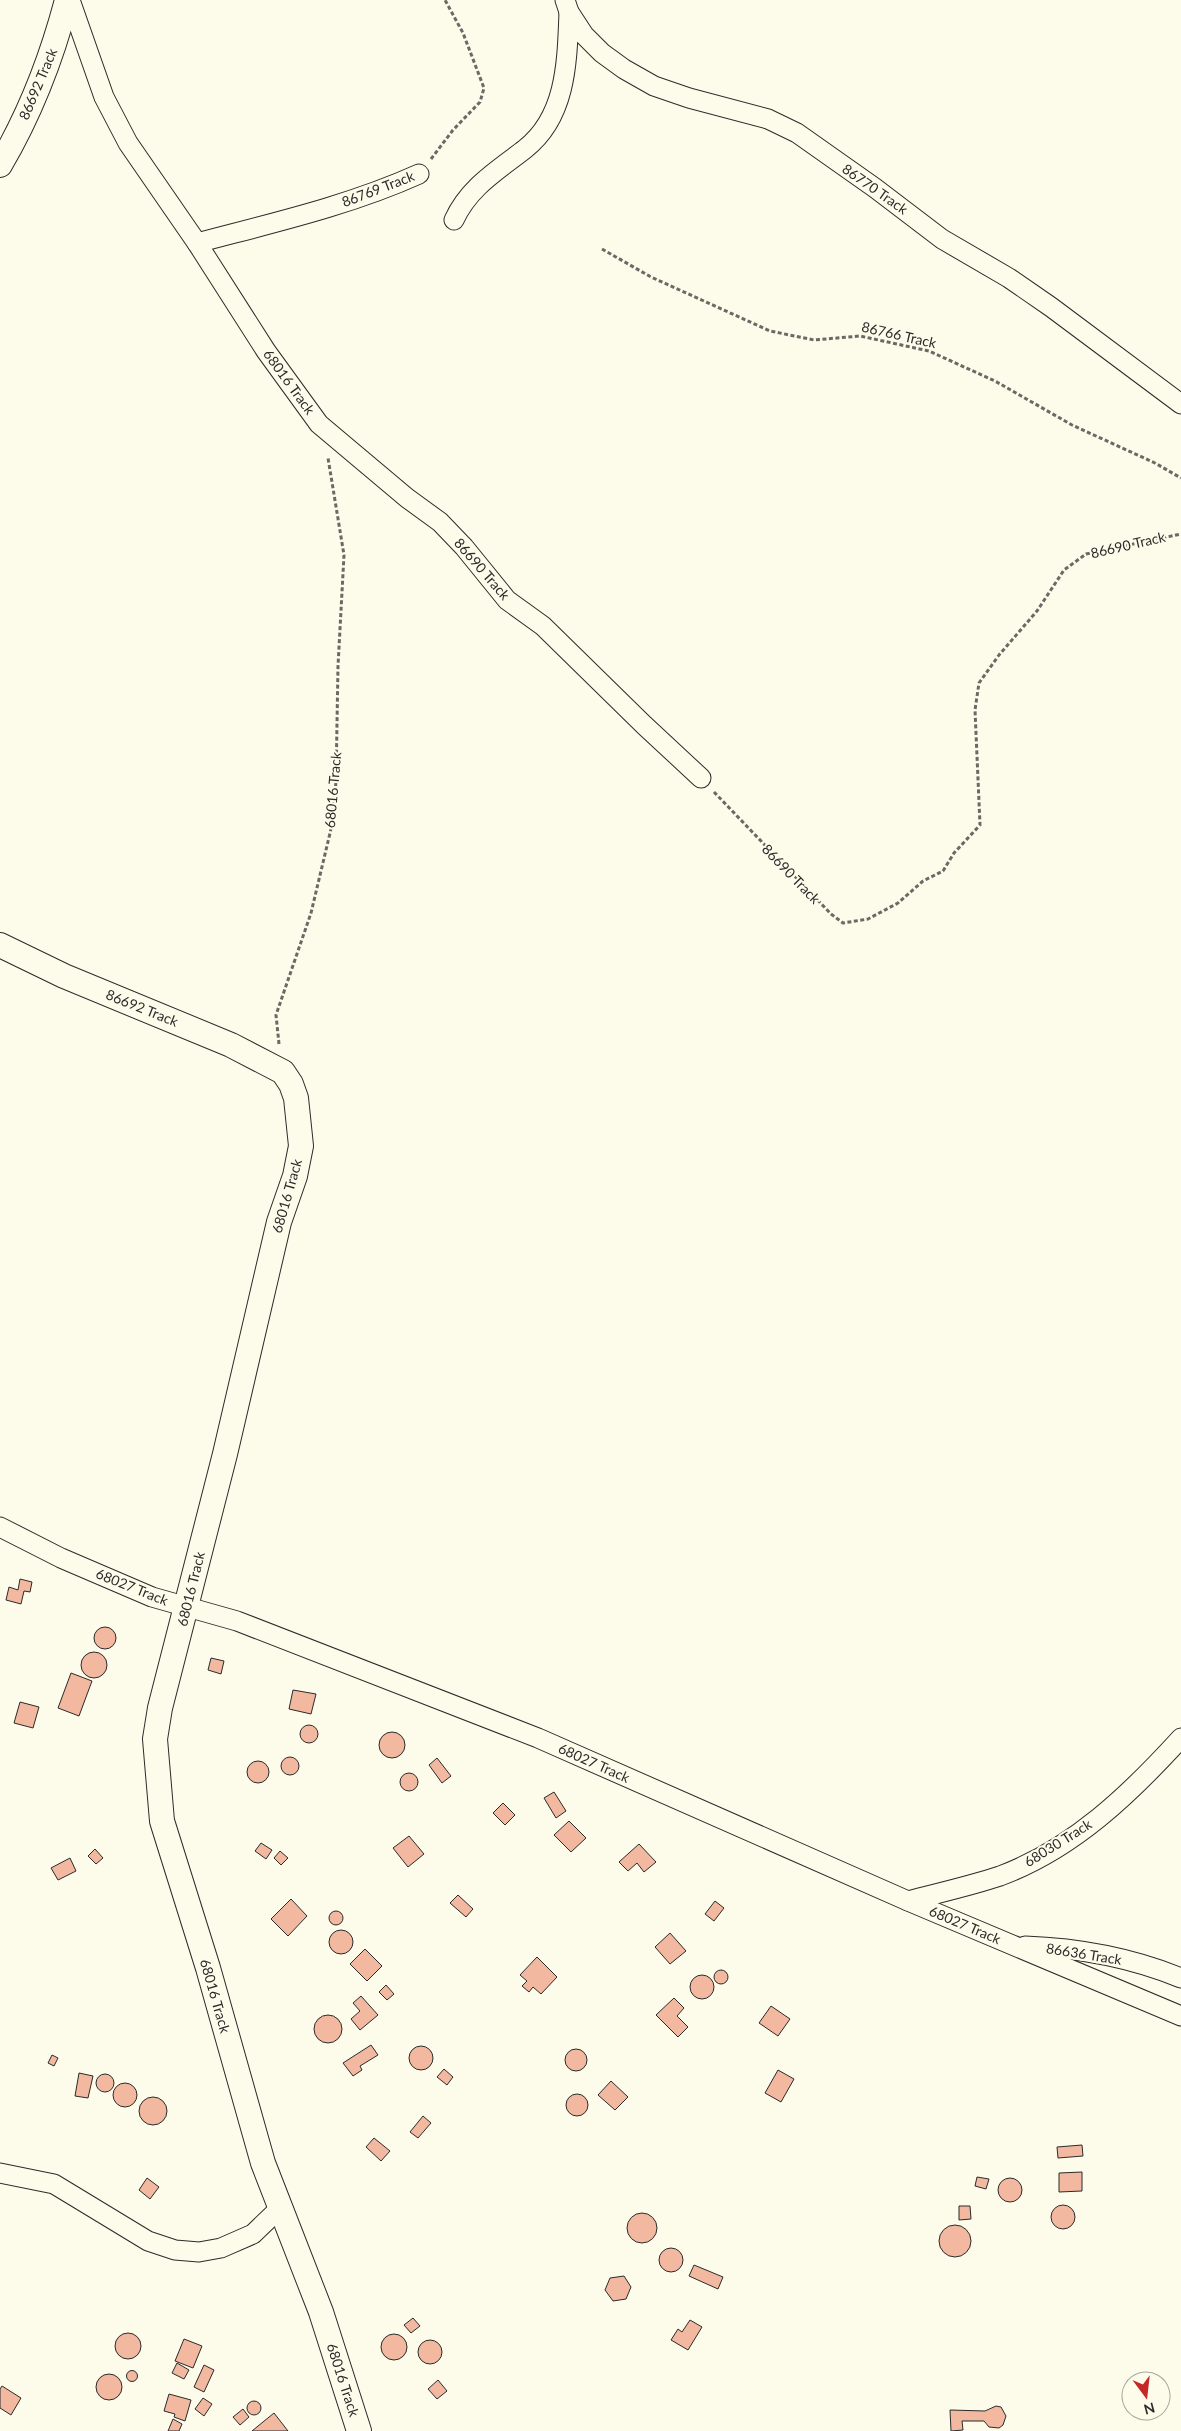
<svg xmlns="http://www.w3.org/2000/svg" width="1181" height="2431" viewBox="0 0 1181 2431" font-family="Lato,sans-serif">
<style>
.building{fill:#f2b8a0;stroke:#2b2b2b}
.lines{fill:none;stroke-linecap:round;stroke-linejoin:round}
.minor-casing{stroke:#2b2b2b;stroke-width:21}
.tertiary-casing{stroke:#2b2b2b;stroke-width:26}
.path{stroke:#6a6964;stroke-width:3;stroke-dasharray:4 2.5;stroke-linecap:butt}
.minor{stroke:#fdfbea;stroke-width:19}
.tertiary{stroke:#fdfbea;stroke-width:24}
.labels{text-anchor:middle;stroke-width:4;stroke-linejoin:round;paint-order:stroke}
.street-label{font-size:14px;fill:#2b2b2b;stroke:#fdfbea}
</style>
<rect width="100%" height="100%" fill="#fdfbea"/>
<!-- building -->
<g class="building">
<path d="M20,1579L32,1582L30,1592L24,1591L21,1604L6,1600L9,1587L18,1590Z"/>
<circle cx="105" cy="1638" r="11"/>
<circle cx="94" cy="1665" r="13"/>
<path d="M211,1658L224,1661L221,1674L208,1670Z"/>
<path d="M71,1673L92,1681L79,1716L58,1708Z"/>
<path d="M293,1690L316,1694L311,1714L289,1709Z"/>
<path d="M20,1702L39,1707L33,1728L14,1723Z"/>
<circle cx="309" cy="1734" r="9"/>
<circle cx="392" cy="1745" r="13"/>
<circle cx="290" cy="1766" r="9"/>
<path d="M437,1758L451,1776L442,1783L429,1765Z"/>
<circle cx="258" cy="1772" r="11"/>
<circle cx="409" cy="1782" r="9"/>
<path d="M554,1792L566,1811L556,1818L544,1798Z"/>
<path d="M503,1803L515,1815L505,1825L493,1813Z"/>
<path d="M569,1821L586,1838L571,1852L554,1835Z"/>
<path d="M409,1836L424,1854L408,1867L393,1848Z"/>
<path d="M261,1843L272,1850L266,1859L255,1851Z"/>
<path d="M639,1844L656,1862L644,1872L637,1863L628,1871L619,1862Z"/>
<path d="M95,1849L103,1858L96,1864L88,1856Z"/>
<path d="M280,1851L288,1858L281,1865L274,1858Z"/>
<path d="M70,1858L76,1871L58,1880L51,1868Z"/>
<path d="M458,1895L473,1909L466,1917L450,1903Z"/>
<path d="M291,1899L307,1916L288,1936L271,1919Z"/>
<path d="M715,1901L724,1908L714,1921L705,1914Z"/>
<circle cx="336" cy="1918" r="7"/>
<circle cx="341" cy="1942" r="12"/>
<path d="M670,1933L686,1951L670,1964L655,1947Z"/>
<path d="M365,1949L382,1966L367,1981L350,1964Z"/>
<path d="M537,1957L557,1977L541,1994L533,1987L529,1992L522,1986L527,1981L520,1975Z"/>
<circle cx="721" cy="1977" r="7"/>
<circle cx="702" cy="1987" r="12"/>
<path d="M386,1985L394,1994L387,2000L379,1992Z"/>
<path d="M361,1996L378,2015L360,2030L351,2019L360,2011L353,2003Z"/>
<path d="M674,1998L684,2008L677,2016L688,2027L678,2037L656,2015Z"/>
<path d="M771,2006L790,2019L778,2036L759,2023Z"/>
<circle cx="328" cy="2029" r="14"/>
<path d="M371,2045L378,2055L360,2066L362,2070L353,2076L343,2063Z"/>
<circle cx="421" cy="2058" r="12"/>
<circle cx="576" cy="2060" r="11"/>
<path d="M52,2055L58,2058L54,2066L48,2063Z"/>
<path d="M444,2069L453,2077L447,2085L437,2077Z"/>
<path d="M778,2070L794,2079L781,2102L765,2093Z"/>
<path d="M79,2073L93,2076L88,2098L75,2096Z"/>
<circle cx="105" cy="2083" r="9"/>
<path d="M611,2081L628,2097L615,2110L598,2095Z"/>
<circle cx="125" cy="2095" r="12"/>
<circle cx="577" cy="2105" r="11"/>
<circle cx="153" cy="2111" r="14"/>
<path d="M423,2116L431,2123L418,2138L410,2132Z"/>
<path d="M374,2138L390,2151L381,2161L366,2147Z"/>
<path d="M1082,2145L1083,2156L1058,2158L1057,2147Z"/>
<path d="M1082,2172V2191L1059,2192V2173Z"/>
<path d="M977,2177L989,2179L986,2189L975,2186Z"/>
<path d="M147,2178L159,2187L150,2199L139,2190Z"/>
<circle cx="1010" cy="2190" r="12"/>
<circle cx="1063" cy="2217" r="12"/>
<path d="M959,2206H970L971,2219L959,2220Z"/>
<circle cx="642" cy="2228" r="15"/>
<circle cx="955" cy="2241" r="16"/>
<circle cx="671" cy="2260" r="12"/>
<path d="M694,2265L723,2277L718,2289L689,2276Z"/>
<path d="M624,2276L631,2287L626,2299L613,2301L605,2290L610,2278Z"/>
<path d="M413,2318L420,2326L411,2333L404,2325Z"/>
<path d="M690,2320L702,2327L688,2350L671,2340L678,2329L682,2332Z"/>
<circle cx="128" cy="2346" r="13"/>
<circle cx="394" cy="2347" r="13"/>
<path d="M184,2339L202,2346L193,2368L175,2361Z"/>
<circle cx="430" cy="2352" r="12"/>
<path d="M177,2363L189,2370L184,2379L172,2373Z"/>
<path d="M204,2365L214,2370L204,2392L194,2387Z"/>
<circle cx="132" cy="2376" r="5.5"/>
<circle cx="109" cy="2387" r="13"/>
<path d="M438,2380L447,2391L437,2399L428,2389Z"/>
<path d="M2,2386L21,2398L11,2415L0,2408V2389Z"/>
<path d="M169,2394L191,2400L185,2421L174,2417L175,2414L164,2411Z"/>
<path d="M203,2398L212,2404L204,2416L195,2409Z"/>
<circle cx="254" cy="2408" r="7"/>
<path d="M996,2406L1001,2407L1006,2416L1003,2425L999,2428L989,2427L984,2421H962L963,2430L951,2431L950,2410L985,2411Z"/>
<path d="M243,2409L249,2417L240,2425L233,2417Z"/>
<path d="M274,2413L288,2431H252Z"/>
<path d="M173,2419L182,2424L179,2431H168Z"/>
</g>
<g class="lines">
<defs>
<g id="minor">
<path d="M70,0L104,97L128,143L197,243L266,351L319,424L407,498L440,522L464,547L507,600L543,626L644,725L701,778"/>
<path d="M565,0L569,12L584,35L602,53L624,69L654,86L689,98L768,119L797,133L875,188L942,239L1009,278L1051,307L1181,404"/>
<path d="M454,220C469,187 498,170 525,149C567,116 567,61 569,12"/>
<path d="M197,243C272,223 348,206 419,174"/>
<path d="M0,1527L61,1558L152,1597L237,1621L538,1738L908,1901L1181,2016"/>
<path d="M908,1901C938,1893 970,1886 1000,1876C1073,1849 1130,1794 1181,1738"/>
<path d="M1025,1946C1080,1948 1130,1957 1181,1978"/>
<path d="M0,2173L54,2184L148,2241L175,2250L199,2252L221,2248L253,2234L280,2208"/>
</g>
<g id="tertiary">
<path d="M0,165C30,114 52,57 67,0"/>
<path d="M0,945L64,976L231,1045L283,1072L291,1084L296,1098L301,1146L295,1176L279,1222L225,1454L160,1708L155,1739L162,1821L208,1968L263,2163L321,2312L359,2431"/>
</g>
</defs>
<!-- minor casing -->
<use href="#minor" class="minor-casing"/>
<!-- tertiary casing -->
<use href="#tertiary" class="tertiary-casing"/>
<!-- path -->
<g class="path">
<path d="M431,159L453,130L480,102L484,88L463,33L445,0"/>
<path d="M602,249L651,277L770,331L814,340L860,336L929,351L995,381L1072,425L1155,463L1181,478"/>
<path d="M714,792L831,914L843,923L868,919L898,903L923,881L943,871L954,853L980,825L975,710L979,683L999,655L1037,611L1064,570L1086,554L1181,534"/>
<path d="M279,1044L276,1015L311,913L331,829L336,782L338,666L344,555L328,458"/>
</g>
<!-- minor -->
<use href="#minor" class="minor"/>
<!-- tertiary -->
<use href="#tertiary" class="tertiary"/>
</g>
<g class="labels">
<!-- street labels -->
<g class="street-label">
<text transform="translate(38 84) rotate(-67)" y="5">86692 Track</text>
<text transform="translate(378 189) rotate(-21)" y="5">86769 Track</text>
<text transform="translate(875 189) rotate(35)" y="5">86770 Track</text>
<text transform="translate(899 335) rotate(13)" y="5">86766 Track</text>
<text transform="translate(289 382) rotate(54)" y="5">68016 Track</text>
<text transform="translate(1128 545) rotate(-13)" y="5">86690 Track</text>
<text transform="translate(482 569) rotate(49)" y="5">86690 Track</text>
<text transform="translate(333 790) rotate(-85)" y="5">68016 Track</text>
<text transform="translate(791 874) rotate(46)" y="5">86690 Track</text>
<text transform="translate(142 1008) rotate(22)" y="5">86692 Track</text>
<text transform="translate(287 1196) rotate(-74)" y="5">68016 Track</text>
<text transform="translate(132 1587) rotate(22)" y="5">68027 Track</text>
<text transform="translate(191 1589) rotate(-76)" y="5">68016 Track</text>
<text transform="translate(594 1763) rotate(24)" y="5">68027 Track</text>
<text transform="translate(1058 1843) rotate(-32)" y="5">68030 Track</text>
<text transform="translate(965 1925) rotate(23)" y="5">68027 Track</text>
<text transform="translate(1084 1954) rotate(9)" y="5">86636 Track</text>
<text transform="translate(215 1996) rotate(74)" y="5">68016 Track</text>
<text transform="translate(343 2380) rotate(72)" y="5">68016 Track</text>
</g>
</g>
<!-- north arrow -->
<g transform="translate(1146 2396) rotate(165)"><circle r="24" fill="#fdfbea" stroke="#a9a89e"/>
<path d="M0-4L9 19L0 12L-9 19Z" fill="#c62828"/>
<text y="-8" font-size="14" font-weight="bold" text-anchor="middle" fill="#2b2b2b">N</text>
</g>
</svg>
